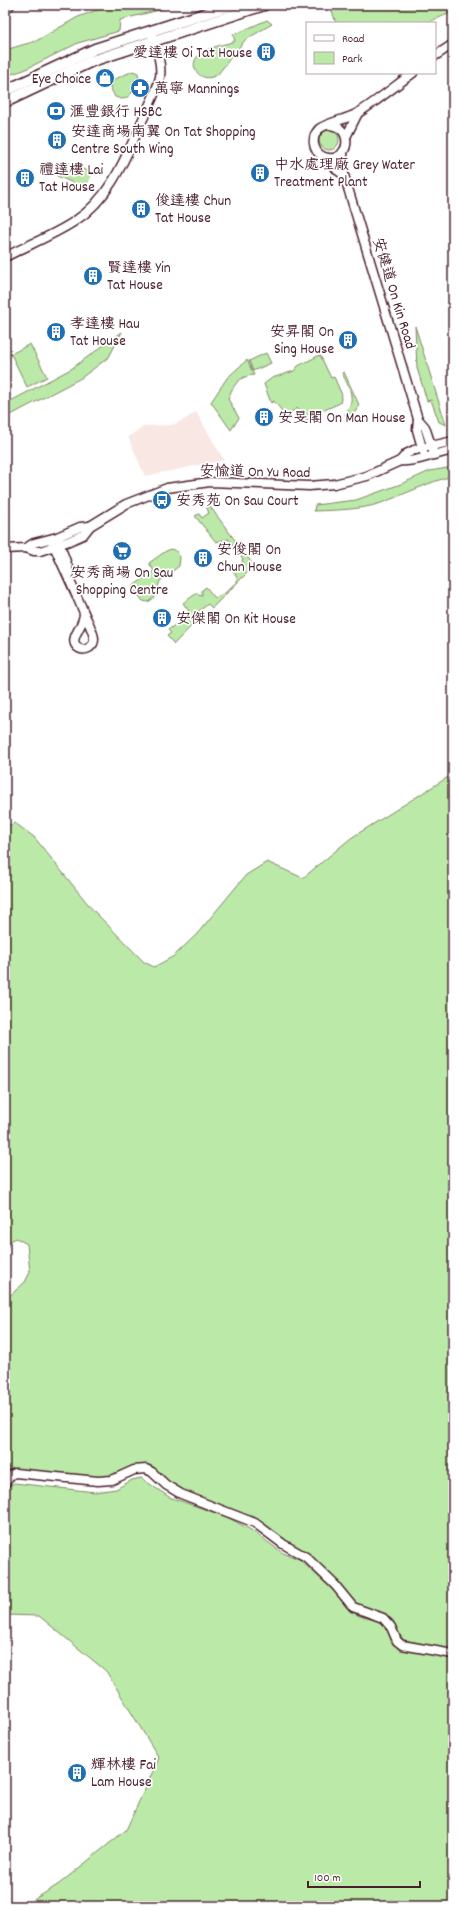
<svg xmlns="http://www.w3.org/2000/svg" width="458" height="1911" viewBox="0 0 458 1911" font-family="Dekko,'LXGW WenKai TC',sans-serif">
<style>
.built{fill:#f8e7e3}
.green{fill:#bbeaa8;stroke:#82846a}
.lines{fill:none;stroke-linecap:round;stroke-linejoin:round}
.minor-casing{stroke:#4a1f2b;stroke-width:11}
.major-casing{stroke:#4a1f2b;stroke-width:13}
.minor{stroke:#fff;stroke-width:8}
.major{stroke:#fff;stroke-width:10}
.labels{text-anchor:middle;stroke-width:3.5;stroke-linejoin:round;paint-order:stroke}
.poi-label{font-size:15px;fill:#4a1f2b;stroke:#fff;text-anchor:start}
.street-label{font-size:15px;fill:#4a1f2b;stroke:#fff}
</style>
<rect width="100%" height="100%" fill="#fff"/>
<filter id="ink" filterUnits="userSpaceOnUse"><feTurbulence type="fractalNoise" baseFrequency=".025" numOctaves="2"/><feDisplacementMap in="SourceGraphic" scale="8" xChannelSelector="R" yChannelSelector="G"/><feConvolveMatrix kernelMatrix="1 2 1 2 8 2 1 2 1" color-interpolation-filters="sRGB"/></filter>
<g filter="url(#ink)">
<!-- built -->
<path class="built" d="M196,412L224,460L145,476L128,437L144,426L172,425L184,420Z"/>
<!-- green -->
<g class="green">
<path d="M111,5H168L159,10L120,20L119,31L78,43L24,70L5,76V50L36,41L78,17Z"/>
<path d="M330,5H453V12L426,23H336Z"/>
<path d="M267,20L272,24L245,40L218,74C202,86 186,66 199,55C208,47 224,45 235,41L233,35Z"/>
<path d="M133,71L138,73C141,83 131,98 122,99L115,97L110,87L113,80Z"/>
<circle cx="329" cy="140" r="10"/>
<path d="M64,161L92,173L85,188L57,176Z"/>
<path d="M415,326L446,425L439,422L431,400L427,401L417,368Z"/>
<path d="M122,332L109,357L81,378L5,418V404L71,369Z"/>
<path d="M30,344L47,377L27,387L11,354Z"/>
<path d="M266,353L271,363L253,371L249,361Z"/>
<path d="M320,355L331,378L334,377L342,395L340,403L320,412L321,415L309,420L306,419L297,408L286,416L274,401L271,403L264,384L272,378L294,371L298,366Z"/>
<path d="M247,360L254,375C238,376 233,386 228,399L239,418L231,430L211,402L227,378Z"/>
<path d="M344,372L359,405L356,411L346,416L345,414C357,400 349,387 342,373Z"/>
<path d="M453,467V476C428,482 406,494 381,503C361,510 336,510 314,511L315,505L356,500L401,484L430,471Z"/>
<path d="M209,505L254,566L212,608L208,604L193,616L198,613L201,616L174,644L167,636L171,633L168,630L185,618L189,611L183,603L197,593L200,596L202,595V590L206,587L215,598L225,593L238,580L233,570V567L236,565L237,566L243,562L242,560L243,559L229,539L216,542L195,516L199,514L202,518L209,513L206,506Z"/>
<path d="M171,549L176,551L180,557L179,566L160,581L154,598L148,602L143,601L132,587L154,571L149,563L166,551Z"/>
<path d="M453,774V1650L404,1640L397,1632L393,1620L379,1611L362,1608L353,1602L341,1586L255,1523L199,1500L143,1470L114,1481L12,1475L5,1480V1300L25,1282L30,1272L27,1244L16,1238L9,1242L7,1249H5V827L15,823L34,837L92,909L144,962L154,967L174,956L197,934L246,875L267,862L303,878L351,838Z"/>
<path d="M141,1478L169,1497L227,1517L251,1530L283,1553L299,1559L335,1592L347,1608L359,1616L376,1619L387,1625L391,1637L400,1647L453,1658V1906H24L59,1884L126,1830L159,1758L106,1671L39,1616L5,1615V1490L14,1483L95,1492L116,1489L132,1480Z"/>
</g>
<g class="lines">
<defs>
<g id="minor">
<path d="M435,56L453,44"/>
<path d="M330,125C355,128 349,161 328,158C314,156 309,139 319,129C326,123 348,119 358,113C377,101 395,86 413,73"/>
<path d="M346,137L358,113"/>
<path d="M343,152L344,175L418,419L425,427L434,454"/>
<path d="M328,158L337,170L344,175"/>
<path d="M5,257C28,245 54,235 75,221C111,198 126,156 143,119C149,105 157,91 160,77C162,63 156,48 152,35"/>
<path d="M418,419L417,430L423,451"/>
<path d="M400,461C413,463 438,453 453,450"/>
<path d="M51,539C62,565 74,589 85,615C88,622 93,631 94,638C95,649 80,654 75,644C71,636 84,626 84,613"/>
<path d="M58,540L68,567L69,574"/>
<path d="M26,548L34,551H40L69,541L83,535L90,526L126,504L167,488L210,482L309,486L334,484L367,476L400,461L406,454L414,450L453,441"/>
<path d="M5,549L26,548L34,543L57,537L80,527L90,526"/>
<path d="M5,1483L11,1475L15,1473L98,1481L112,1480L134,1470L146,1469L152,1472L166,1485L181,1494L255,1523L283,1544L306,1557L335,1585L353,1607L383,1618L391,1627L397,1641L402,1645L453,1654"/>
</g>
<g id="major">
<path d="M5,7L9,5"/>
<path d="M5,91L95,49L232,5"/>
<path d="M5,102L92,61L264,5"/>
</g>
</defs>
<!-- minor casing -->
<use href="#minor" class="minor-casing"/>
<!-- major casing -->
<use href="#major" class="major-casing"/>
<!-- minor -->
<use href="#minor" class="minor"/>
<!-- major -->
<use href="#major" class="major"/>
</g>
</g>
<!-- icons -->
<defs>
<symbol id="building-disc" viewBox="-11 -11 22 22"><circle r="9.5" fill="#1f6fb2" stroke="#fff"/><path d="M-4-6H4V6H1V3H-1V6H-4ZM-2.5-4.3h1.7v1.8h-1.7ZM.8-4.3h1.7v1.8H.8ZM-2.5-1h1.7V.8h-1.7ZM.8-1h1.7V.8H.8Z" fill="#fff"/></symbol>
<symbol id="shop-disc" viewBox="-11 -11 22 22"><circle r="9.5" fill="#1f6fb2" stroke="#fff"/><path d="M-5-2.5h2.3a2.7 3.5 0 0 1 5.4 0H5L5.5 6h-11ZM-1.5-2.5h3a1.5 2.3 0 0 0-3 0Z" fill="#fff"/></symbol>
<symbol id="pharmacy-disc" viewBox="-11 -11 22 22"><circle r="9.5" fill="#1f6fb2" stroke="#fff"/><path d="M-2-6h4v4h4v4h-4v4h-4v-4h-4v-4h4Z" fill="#fff"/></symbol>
<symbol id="bank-disc" viewBox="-11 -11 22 22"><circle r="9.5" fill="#1f6fb2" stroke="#fff"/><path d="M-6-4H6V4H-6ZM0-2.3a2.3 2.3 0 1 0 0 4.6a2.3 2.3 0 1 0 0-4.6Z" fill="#fff"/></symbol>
<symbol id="bus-disc" viewBox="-11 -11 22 22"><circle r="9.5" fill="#1f6fb2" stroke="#fff"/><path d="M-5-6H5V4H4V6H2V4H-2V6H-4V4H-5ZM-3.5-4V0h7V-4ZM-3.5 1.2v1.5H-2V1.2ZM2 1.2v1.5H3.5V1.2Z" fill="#fff"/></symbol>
<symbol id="supermarket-disc" viewBox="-11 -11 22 22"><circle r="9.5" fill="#1f6fb2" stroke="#fff"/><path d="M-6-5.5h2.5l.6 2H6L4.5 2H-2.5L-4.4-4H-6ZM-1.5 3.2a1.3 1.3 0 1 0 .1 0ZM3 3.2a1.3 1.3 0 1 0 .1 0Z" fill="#fff"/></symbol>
</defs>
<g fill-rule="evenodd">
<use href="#building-disc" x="255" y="41" width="22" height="22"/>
<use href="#shop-disc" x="94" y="67" width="22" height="22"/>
<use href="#pharmacy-disc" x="129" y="77" width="22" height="22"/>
<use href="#bank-disc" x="45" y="100" width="22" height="22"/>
<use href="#building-disc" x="46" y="129" width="22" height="22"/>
<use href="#building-disc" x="249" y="162" width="22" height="22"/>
<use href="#building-disc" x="14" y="167" width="22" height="22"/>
<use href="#building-disc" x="130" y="198" width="22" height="22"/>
<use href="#building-disc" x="82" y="265" width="22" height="22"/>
<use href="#building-disc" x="45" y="321" width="22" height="22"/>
<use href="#building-disc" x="337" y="329" width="22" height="22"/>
<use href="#building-disc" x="253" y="406" width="22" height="22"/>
<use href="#bus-disc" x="151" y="489" width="22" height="22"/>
<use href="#supermarket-disc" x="111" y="540" width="22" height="22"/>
<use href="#building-disc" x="192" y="547" width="22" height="22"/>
<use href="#building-disc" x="151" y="607" width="22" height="22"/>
<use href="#building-disc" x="66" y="1762" width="22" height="22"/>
</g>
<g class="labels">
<!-- poi labels -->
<g class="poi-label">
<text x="252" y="57" text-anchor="end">愛達樓 Oi Tat House</text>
<text x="91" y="83" text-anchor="end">Eye Choice</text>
<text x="154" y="93">萬寧 Mannings</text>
<text x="70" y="116">滙豐銀行 HSBC</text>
<text x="71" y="136">安達商場南翼 On Tat Shopping<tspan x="71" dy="17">Centre South Wing</tspan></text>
<text x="274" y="169">中水處理廠 Grey Water<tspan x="274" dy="17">Treatment Plant</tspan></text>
<text x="39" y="174">禮達樓 Lai<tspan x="39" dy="17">Tat House</tspan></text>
<text x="155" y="205">俊達樓 Chun<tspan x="155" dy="17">Tat House</tspan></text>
<text x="107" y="272">賢達樓 Yin<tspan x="107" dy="17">Tat House</tspan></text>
<text x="70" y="328">孝達樓 Hau<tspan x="70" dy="17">Tat House</tspan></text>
<text x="334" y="336" text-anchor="end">安昇閣 On<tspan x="334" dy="17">Sing House</tspan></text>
<text x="278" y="422">安旻閣 On Man House</text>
<text x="176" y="505">安秀苑 On Sau Court</text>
<text x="217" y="554">安俊閣 On<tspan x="217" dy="17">Chun House</tspan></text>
<text x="122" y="577" text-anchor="middle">安秀商場 On Sau<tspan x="122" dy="17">Shopping Centre</tspan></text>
<text x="176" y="623">安傑閣 On Kit House</text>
<text x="91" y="1769">輝林樓 Fai<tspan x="91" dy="17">Lam House</tspan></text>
</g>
<!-- street labels -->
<g class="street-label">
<text transform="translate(395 293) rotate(73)" y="5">安健道 On Kin Road</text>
<text transform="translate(255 471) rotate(1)" y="5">安愉道 On Yu Road</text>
</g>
</g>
<!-- margin -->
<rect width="458" height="1911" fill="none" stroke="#fff" stroke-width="20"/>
<rect x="10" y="10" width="438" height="1891" fill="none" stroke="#4a1f2b" stroke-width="1.5" filter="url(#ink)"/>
<!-- legend -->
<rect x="306" y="22" width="130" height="52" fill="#ffffff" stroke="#b7a5aa"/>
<rect x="314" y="35" width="20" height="6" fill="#ffffff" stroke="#b7a5aa"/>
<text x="342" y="42" font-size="12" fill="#4a1f2b">Road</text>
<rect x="314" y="52" width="20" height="12" fill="#bbeaa8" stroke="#b7a5aa"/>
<text x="342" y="62" font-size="12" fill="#4a1f2b">Park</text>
<!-- scale -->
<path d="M308 1881v6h112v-6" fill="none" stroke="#4a1f2b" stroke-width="2"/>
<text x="314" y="1881" font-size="12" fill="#4a1f2b" stroke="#ffffff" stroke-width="3" paint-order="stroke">100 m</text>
</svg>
